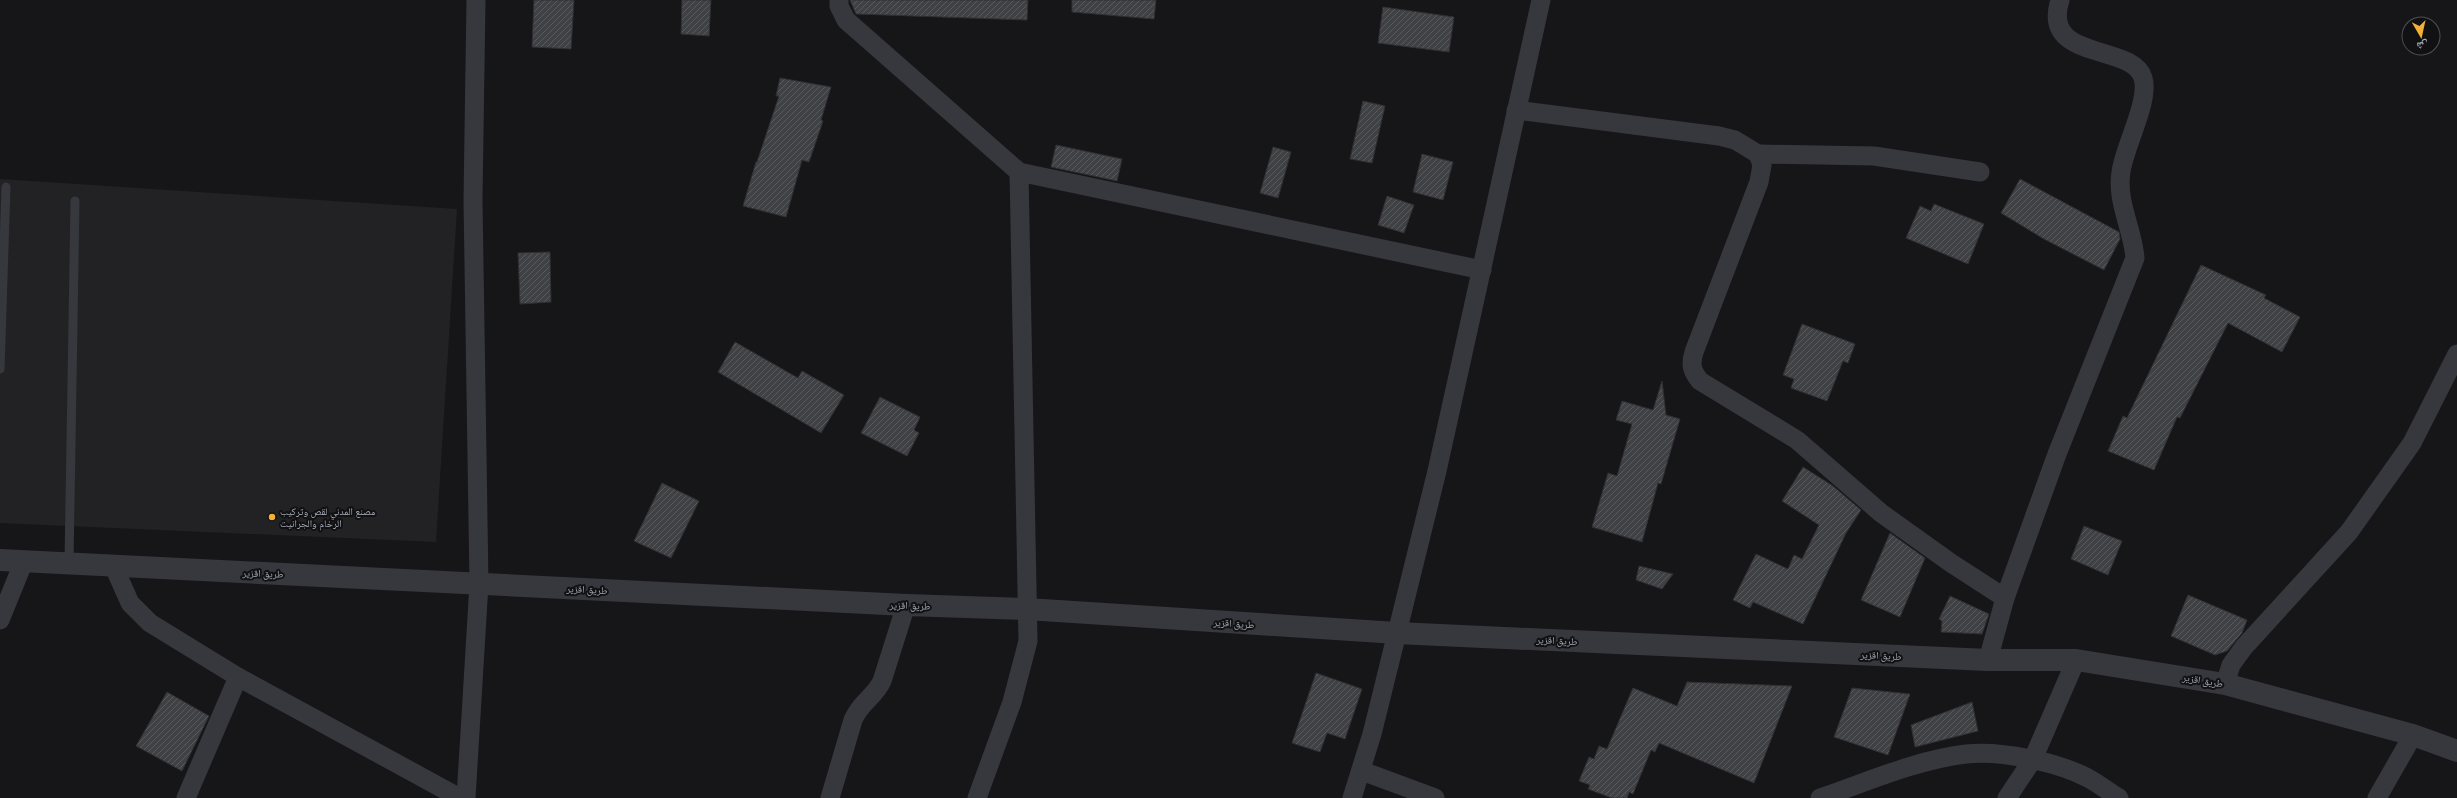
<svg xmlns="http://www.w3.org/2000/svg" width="2457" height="798" viewBox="0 0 2457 798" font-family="'Public Sans','Noto Naskh Arabic',sans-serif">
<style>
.built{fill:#222225}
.building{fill:url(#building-hatch);stroke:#303034}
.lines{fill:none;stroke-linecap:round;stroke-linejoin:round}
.service{stroke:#37383d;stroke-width:9}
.minor{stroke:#37383d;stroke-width:19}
.tertiary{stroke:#37383d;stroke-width:22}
.poi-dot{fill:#f2b134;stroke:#111113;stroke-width:1.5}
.labels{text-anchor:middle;stroke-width:4;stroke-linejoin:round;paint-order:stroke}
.poi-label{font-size:10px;fill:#a8adb8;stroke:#111113;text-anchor:start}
.street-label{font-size:10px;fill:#a8adb8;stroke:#111113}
</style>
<defs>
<pattern id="building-hatch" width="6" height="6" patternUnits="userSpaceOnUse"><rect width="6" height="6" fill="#404145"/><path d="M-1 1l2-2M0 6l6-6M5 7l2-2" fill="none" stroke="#595a5e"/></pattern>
</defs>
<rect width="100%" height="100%" fill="#161618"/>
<!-- built -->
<path class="built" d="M0,179L457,209L436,542L0,523Z"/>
<!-- building -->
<g class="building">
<path d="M534,0H574L571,49L532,47Z"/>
<path d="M682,0H711L709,36L681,34Z"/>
<path d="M850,0H1028L1027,20L856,14Z"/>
<path d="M1072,0H1156L1154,19L1072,12Z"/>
<path d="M1383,7L1454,17L1449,52L1378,43Z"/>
<path d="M780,78L831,87L821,120L823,121L809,162L802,160L786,217L743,206L756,162H757L779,96H776Z"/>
<path d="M1363,101L1385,106L1372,163L1350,159Z"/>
<path d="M1056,145L1122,159L1117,181L1051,167Z"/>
<path d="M1273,147L1291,152L1278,198L1260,193Z"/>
<path d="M1422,154L1453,162L1443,200L1413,192Z"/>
<path d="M2020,179L2119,232L2120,239L2104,270L2044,239L2001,213Z"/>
<path d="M1387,196L1414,205L1404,233L1378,225Z"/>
<path d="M1934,204L1984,224L1968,264L1906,238L1920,206L1931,211Z"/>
<path d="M550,252L551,302L520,304L518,253Z"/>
<path d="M2201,265L2266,295L2264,298L2300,317L2282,352L2228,323L2180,418L2177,417L2154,470L2108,451L2123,416L2127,418Z"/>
<path d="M1802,324L1855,344L1848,363L1843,361L1827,401L1791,388L1794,379L1783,375Z"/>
<path d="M735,342L798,378L802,371L844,395L821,433L718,372Z"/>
<path d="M1662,381L1666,415L1680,419L1661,484L1658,483L1642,542L1592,527L1608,473L1617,476L1632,424L1616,420L1622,401L1653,410Z"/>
<path d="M880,397L920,417L914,430L919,433L907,456L861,433Z"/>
<path d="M1803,467L1833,486L1861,510L1846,533L1803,624L1753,602L1750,608L1733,600L1756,554L1788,569L1794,555L1802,559L1819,525L1782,501Z"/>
<path d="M662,483L699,501L671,558L634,541Z"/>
<path d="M2084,526L2122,541L2108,575L2071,559Z"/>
<path d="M1890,533L1925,558L1900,617L1861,600Z"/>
<path d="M1639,566L1673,574L1662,589L1636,580Z"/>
<path d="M2188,595L2247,620L2242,633L2227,651L2215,655L2171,636Z"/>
<path d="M1950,596L1989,614L1982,634L1941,632L1942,621L1939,619Z"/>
<path d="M1316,673L1362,689L1345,739L1327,733L1320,752L1292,743Z"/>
<path d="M1687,682L1792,686L1754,783L1659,743L1655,752L1651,750L1633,794L1629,792L1627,798H1612L1588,789L1590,785L1579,781L1589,757L1594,759L1599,746L1607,749L1633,688L1677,706Z"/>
<path d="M1852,688L1910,694L1888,755L1834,737Z"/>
<path d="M167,692L209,716L182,771L136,746Z"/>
<path d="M1972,702L1978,731L1915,747L1911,725Z"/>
</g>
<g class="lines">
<!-- service -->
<g class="service">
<path d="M0,369L6,187"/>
<path d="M69,563L75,201"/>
</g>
<!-- minor -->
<g class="minor">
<path d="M839,0V6L846,20L1019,172L1482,270"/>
<path d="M1516,110L1719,136L1735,140L1758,154L1762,165L1759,182L1694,352C1690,365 1692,371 1700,381L1797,440L1881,513L1951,563L2005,598"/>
<path d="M1758,154L1874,156L1980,172"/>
<path d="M114,567L130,603L150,623L238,677L460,798"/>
<path d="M0,620L24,561"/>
<path d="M1988,660L2005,598L2057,454L2135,258C2133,230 2116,201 2121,172C2124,147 2150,101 2143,78C2133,43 2040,62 2060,0"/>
<path d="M2225,684L2231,665L2244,647L2349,532L2412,443L2457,354"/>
<path d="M1362,771L1435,798"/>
<path d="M186,798L238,677"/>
<path d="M466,798L479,584L473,200L476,0"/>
<path d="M830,798L853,720C861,701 874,698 882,681L906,605"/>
<path d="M977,798L1012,702L1028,641L1019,172"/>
<path d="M1352,798L1372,734L1437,471L1541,0"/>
<path d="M1820,798C1867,782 1916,760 1966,754C2001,750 2057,762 2088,778C2099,784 2109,792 2119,798"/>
<path d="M2007,798L2033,759L2076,660"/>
<path d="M2377,798L2413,735"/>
</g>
<!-- tertiary -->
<path class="tertiary" d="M0,560L906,605L1027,609L1397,633L1988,660H2076L2225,684L2413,735L2457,751"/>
</g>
<!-- markers -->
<circle class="poi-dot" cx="272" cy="517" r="4"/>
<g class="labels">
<!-- poi labels -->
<g class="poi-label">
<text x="280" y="515">مصنع المدني لقص وتركيب<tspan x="280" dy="12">الرخام والجرانيت</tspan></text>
</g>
<!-- street labels -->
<g class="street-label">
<text transform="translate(263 573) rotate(2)" y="4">طريق اقزير</text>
<text transform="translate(587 589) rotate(3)" y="4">طريق اقزير</text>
<text transform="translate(910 605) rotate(2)" y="4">طريق اقزير</text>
<text transform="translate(1234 623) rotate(4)" y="4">طريق اقزير</text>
<text transform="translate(1557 640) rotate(3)" y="4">طريق اقزير</text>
<text transform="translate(1881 655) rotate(3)" y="4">طريق اقزير</text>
<text transform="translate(2203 680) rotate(10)" y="4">طريق اقزير</text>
</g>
</g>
<!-- north arrow -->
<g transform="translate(2421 36) rotate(171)"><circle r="19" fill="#111113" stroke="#4d4f55"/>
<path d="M0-3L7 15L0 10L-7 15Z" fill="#f2b134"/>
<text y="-6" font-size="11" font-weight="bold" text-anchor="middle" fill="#a8adb8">ش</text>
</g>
</svg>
